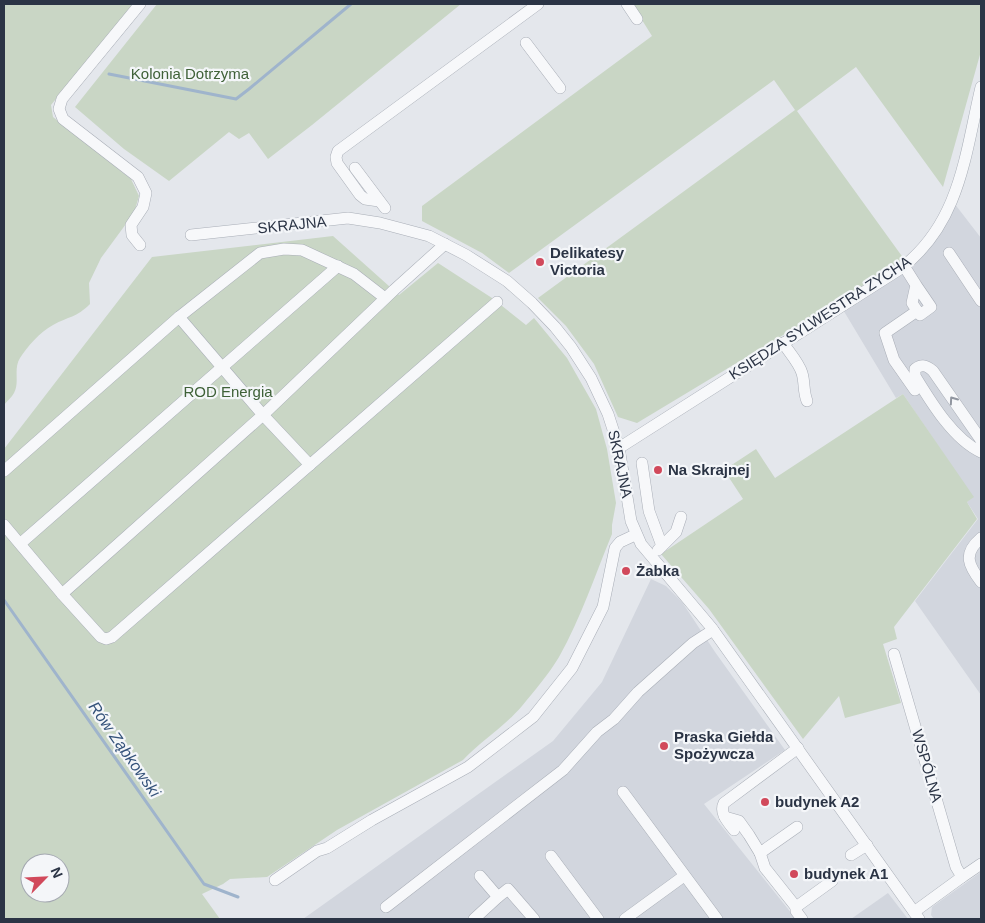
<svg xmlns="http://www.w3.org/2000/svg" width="985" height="923" viewBox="0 0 985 923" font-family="Helvetica,sans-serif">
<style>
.built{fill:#d2d6de}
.green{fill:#c9d6c5;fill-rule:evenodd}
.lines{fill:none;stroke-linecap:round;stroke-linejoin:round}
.stream{stroke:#9fb4cc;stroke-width:3}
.minor-casing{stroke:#a9aeb7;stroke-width:12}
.minor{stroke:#f7f8fa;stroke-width:11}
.oneway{stroke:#9196a0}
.poi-dot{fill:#d1495b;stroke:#f4f6f9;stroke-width:2}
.labels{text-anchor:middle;stroke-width:4.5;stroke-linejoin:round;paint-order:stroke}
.park-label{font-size:15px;fill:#3f6138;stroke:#f4f6f9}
.street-label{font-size:15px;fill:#2b3445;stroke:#f4f6f9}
.poi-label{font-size:15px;font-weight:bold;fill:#2b3445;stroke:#f4f6f9;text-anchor:start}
.water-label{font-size:16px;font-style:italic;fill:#34527a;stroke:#f4f6f9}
</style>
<rect width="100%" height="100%" fill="#e4e7ec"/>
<!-- built -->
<g class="built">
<path d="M954,203L981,238V695L915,601L978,519L967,502L973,497L903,394L896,398L842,308L905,267Z"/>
<path d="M651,579L666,586L682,602L715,652L785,750L704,804L796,919H303L553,741L602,682Z"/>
<path d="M981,872V919H934L931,915L932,907Z"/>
<path d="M888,893L908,919H851Z"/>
</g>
<!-- green -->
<g class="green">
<path d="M4,4H133L51,105L53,117L131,179L139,196L134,213L101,258L89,283L90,304C76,318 69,316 53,325C40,332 27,347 20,358C13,369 20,382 14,393C12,397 7,401 4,405Z"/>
<path d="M157,4H461L312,125L268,159L249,133L239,139L229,132L169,181L124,149L75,107Z"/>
<path d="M632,4H981V51L943,187L856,67L797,111L904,259L828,308L637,423L618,417L594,364L566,326L538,298L795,110L774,80L509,273L482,253L422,221V206L652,36Z"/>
<path d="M333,236L399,295L438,263L492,298L526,325L534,318L567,358L596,409L607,449L616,503L612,525V534C595,575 581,618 559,657C549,674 534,691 522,706C505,726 481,741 463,760L337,830L267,877L230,879L223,884L202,894L220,919H4V449L152,257ZM30,863H60V893H30Z"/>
<path d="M903,394L974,497L967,502L977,519L894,627L897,639L883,644L901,703L845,718L839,696L803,739L709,609L661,554L743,499L724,470L756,449L775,478Z"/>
</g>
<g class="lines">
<!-- stream -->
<g class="stream">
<path d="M109,74L236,99L249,89L351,4"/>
<path d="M4,600L204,884L238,897"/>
</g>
<defs>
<g id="minor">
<path d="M140,4L62,99L59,109L63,119L138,177L146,193L143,207L131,225L132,235L140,245"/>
<path d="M627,4L637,19"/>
<path d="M526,43L560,88"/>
<path d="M355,168L385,208"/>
<path d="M379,201L365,199L360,195L337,163L336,157L338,151L538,4"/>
<path d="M191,235L348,218L380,223L429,236L466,255L507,281L532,303L555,327L571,347L591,378L608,414L619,448L631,521L641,544L711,627L919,919"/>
<path d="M949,253L981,301"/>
<path d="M904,266L916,285L912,303L920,315L931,307L916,285"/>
<path d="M179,317L263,415L310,465"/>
<path d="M783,343C789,352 799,363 802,373C805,383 803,391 807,401"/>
<path d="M915,390L894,360L885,333L917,311"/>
<path d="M981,440L933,371C926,365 922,364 915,369V376C931,402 953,439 981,452"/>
<path d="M619,448L900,269C960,224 965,155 981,87"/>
<path d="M642,463L649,511L662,546"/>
<path d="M4,471L179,317L260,253L284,249L302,250L354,274L385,298"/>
<path d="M4,525L62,594L101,637L106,639L112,637L497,302"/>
<path d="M981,538C962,554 969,566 981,582"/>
<path d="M21,543L338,266"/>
<path d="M658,550L676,532L681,517"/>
<path d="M62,594L263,415L394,290L445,244"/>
<path d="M894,654L956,867L962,877L914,912"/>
<path d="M623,792L717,919"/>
<path d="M725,817L739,821L749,835L760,853L797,827"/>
<path d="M734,830C728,822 719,813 724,803L798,748"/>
<path d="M760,853L765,868L796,907L832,881"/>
<path d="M851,855L867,845"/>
<path d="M551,856L598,919"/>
<path d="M962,877L981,864"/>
<path d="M275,880L317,851L327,848L372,820L468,767L533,717L572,668L603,607L615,548L620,542L635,535"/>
<path d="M498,897L508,889L534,919"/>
<path d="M386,907L563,770L597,732L614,719L638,692L693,643L713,630"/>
<path d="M796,907V911L802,919"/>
<path d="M474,919L498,897L480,876"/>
<path d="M625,919L684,876"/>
</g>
</defs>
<!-- minor casing -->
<use href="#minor" class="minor-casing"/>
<!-- minor -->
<use href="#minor" class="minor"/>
</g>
<!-- one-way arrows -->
<defs><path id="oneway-chevron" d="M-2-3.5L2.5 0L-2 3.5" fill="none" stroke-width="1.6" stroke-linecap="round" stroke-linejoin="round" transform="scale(1.25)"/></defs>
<use class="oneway" href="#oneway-chevron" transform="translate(953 400) rotate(-125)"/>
<!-- markers -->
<g class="poi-dot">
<circle cx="540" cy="262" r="5"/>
<circle cx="658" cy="470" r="5"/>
<circle cx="626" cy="571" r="5"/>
<circle cx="664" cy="746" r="5"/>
<circle cx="765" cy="802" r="5"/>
<circle cx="794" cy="874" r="5"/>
</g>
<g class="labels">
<!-- park labels -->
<g class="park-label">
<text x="190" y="79">Kolonia Dotrzyma</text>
<text x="228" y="397">ROD Energia</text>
</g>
<!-- street labels -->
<g class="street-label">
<text transform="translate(292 225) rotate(-6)" y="5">SKRAJNA</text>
<text transform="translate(820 318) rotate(-33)" y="5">KSIĘDZA SYLWESTRA ZYCHA</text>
<text transform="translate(620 464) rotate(78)" y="5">SKRAJNA</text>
<text transform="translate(927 766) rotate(74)" y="5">WSPÓLNA</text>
</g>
<!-- poi labels -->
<g class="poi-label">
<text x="550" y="258">Delikatesy<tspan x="550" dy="17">Victoria</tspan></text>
<text x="668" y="475">Na Skrajnej</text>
<text x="636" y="576">Żabka</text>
<text x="674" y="742">Praska Giełda<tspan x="674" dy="17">Spożywcza</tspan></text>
<text x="775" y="807">budynek A2</text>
<text x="804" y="879">budynek A1</text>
</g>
<!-- water labels -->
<g class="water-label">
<text transform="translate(125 749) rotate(55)" y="6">Rów Ząbkowski</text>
</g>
</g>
<!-- border -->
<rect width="985" height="923" fill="none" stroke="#2b3445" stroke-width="10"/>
<!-- north arrow -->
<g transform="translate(45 878) rotate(66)"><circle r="24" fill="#f4f6f9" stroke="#a4a8b1"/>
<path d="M0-4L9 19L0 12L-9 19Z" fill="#d1495b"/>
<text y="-8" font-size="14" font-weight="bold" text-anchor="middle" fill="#2b3445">N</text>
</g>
</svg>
